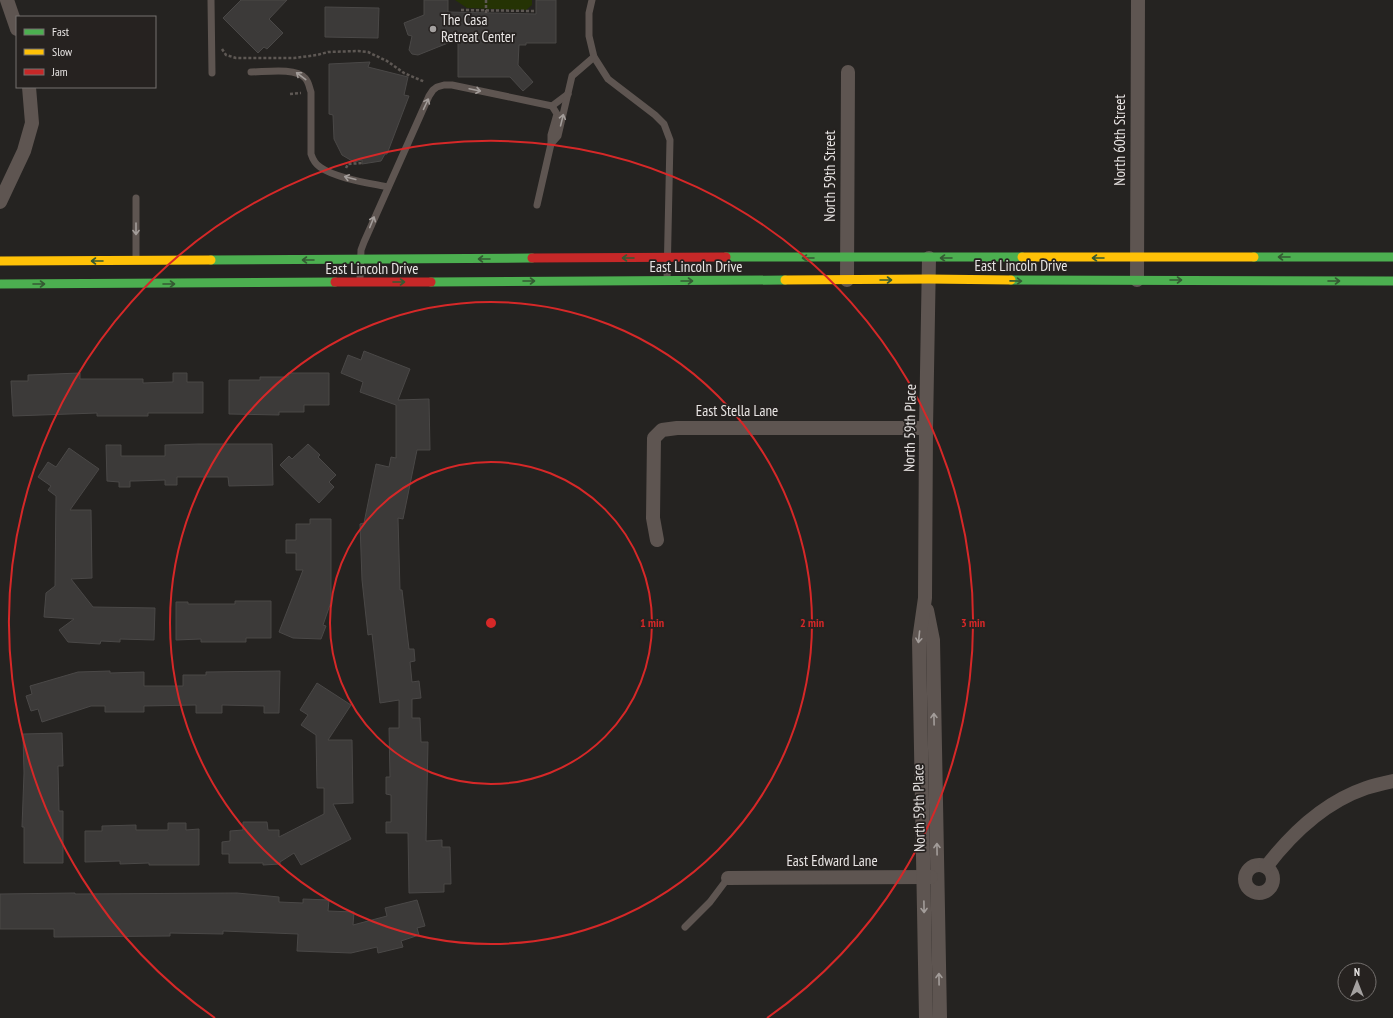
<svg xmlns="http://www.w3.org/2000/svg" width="1393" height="1018" viewBox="0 0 1393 1018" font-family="'PT Sans Narrow',sans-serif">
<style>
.garden{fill:#253304}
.building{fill:#3c3a39;stroke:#4a4847}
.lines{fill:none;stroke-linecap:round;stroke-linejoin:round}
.path{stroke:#5e5854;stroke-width:2.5;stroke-dasharray:3 2;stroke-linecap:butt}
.lane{stroke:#5e5551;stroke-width:7}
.street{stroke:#5e5551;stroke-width:14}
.fast{stroke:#4caf50;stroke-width:9}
.slow{stroke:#ffc107;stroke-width:9}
.jam{stroke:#c62828;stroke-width:9}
.oneway{stroke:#a39d9a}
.oneway2{stroke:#355a33}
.ring{fill:none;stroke:#d62828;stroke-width:2}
.poi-dot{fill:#a4a1a0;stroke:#262220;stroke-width:1.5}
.labels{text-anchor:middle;stroke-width:3.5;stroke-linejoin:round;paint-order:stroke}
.poi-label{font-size:15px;fill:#e8e5e4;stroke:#262220;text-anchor:start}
.street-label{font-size:15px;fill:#e8e5e4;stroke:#262220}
.centre{fill:#d62828;stroke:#262220;stroke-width:2}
.ring-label{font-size:12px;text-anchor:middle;font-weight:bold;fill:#d62828;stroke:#262220;stroke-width:3.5;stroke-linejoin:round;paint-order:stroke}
</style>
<rect width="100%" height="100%" fill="#252321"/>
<!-- garden -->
<path class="garden" d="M455,0H532V5L526,10L467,8Z"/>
<!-- building -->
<g class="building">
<path d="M241,0H287L269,19L283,33L267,49L264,47L258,53L223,18Z"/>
<path d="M424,0H448V12L536,14V0H556V43H526V45H519L518,65L533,82L523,91L510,77H458V39L418,55L412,54L409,50L412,36L408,35L404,23L424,15Z"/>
<path d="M325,7L379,8L378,38L325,37Z"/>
<path d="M370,62L368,67L408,77L404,95L409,96L387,154H385L381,161L362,164V160L354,162L342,155L334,139L333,115L329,114V64Z"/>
<path d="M364,351L410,369L398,400L429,399L430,450H417L403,519L398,518L400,590H402L409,649H414L415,661L410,662L412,682L419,681L421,698L412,699V718H420L421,742H428L426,841L442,840V847H450L451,884H444V892L409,893L408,833H386V822H391V795L386,794V777H390L389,728H399V700L380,703L372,634L368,635L366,617L362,580L360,524L364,523L376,464L389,467L391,457L396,458V405L360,392L363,382L341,373L348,355L361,360Z"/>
<path d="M80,373V379H143V383L173,382V373H187V382H203V413H148V416H97V413L13,416L11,381H28V375Z"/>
<path d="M288,373H329V405H304V412H279V415L229,414V380H260V377H288Z"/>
<path d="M198,444H272L273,485L229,486L228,477H177V485H165V480L134,481H130V487H119V482L107,481L106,445H121V456H165V445Z"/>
<path d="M308,444L320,455L318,457L336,475L329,482L334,487L319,503L280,465L289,456L292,459Z"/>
<path d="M69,448L99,469L70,510H91L92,578L71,579L93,607L155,608L154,640L120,639V642L101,641L100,644L68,642L59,630L74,619L44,617L46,593L55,586L56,496L48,490L51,486L38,477L48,462L56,467Z"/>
<path d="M310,519H331V602L323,625L326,626L321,639L293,638L279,632L303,570H296V553H286V540H296V524H310Z"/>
<path d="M235,601H271V638H246V642H201V639L176,640V602H188V604H235Z"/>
<path d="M110,671V673L144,672V686H183V675H206V672L280,671L279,713H264V706L222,705V713H196V705L144,706V712H105V706H91L42,722L38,709L31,711L26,696L32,694L30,686L78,672Z"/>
<path d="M317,683L351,705L328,740H352L353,803L333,804L351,839L301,865L294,853L280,862V864L263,865V863H229V854H222V842L230,841V831L243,830V822H267L268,830H279V837L324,814V788H317L316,735L301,725L308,715L300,710Z"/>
<path d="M62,733L63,766H58L59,811H63V863H24V827H22L24,773L23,734Z"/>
<path d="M168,823H186V830L199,829V865H149V863L120,864V861L85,862V831H102V826L136,825V830H168Z"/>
<path d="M75,893V894L237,893L279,897V902L303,903V899L329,900L328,911L354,912L353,925L387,916L385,908L417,900L425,926L417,928L419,935L401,941L403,947L378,953L377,947L351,953L297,951L298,934L223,931V934L170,933V936L54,937V929H0V894Z"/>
</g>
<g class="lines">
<!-- path -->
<g class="path">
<path d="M486,0V13"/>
<path d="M461,10L534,11"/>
<path d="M222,49L226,55L236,58H294L317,55L328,52L358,51L368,52L387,61L404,73L425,82"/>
<path d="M290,94L301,93"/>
<path d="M346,168L348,164L362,163"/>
</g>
<!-- lane -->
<g class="lane">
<path d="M211,0L212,73"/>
<path d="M592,0L589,13V36L594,57L608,79L655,115L664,124L670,140L667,280"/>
<path d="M251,72C265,72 295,67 305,78C309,82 309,87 311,92V154C313,160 315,164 320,167C335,178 369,183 388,187"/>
<path d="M552,106L568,94"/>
<path d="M537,205L551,144"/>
<path d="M136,260V198"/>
<path d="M360,280L361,250L364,242L429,96L433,90L437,87L444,85H452L552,106L557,114L551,135V144L558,136L572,76L594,57"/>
<path d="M685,927L710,902L728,878"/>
</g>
<!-- street -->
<g class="street">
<path d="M7,0L17,29"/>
<path d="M0,202L24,151L32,123L29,87"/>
<path d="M847,280L848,72"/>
<path d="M1137,280L1138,0"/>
<path d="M657,540L653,518L654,438L662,430L677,428H926"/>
<path d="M927,610L933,640L940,1018"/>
<circle cx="1259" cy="879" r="14"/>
<path d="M1266,867C1292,833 1325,802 1366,788C1375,785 1384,783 1393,781"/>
<path d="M728,878L931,877"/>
<path d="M926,1018L919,640L925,598L926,428L929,258"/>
</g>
<!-- fast -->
<g class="fast">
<path d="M726,257H1022"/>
<path d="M1254,257H1393"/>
<path d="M211,260L532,258"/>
<path d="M1011,280L1393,281"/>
<path d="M431,282L785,280"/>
<path d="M0,284L335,282"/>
</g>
<!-- slow -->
<g class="slow">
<path d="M1022,257H1254"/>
<path d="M0,261L211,260"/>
<path d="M785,280L929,279L1011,280"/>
</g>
<!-- jam -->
<g class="jam">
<path d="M532,258L726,257"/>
<path d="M335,282H431"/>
</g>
</g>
<!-- one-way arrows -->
<defs><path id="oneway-shaft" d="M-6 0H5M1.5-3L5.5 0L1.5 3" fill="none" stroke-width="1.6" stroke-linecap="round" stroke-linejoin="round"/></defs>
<g class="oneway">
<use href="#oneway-shaft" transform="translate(301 76) rotate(-143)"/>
<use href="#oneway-shaft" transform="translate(475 90) rotate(12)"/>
<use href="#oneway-shaft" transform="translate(426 104) rotate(-65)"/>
<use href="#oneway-shaft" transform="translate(562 120) rotate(-76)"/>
<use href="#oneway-shaft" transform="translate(350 178) rotate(-165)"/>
<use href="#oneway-shaft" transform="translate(372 222) rotate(-68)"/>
<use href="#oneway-shaft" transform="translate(136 229) rotate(90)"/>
<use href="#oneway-shaft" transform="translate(919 637) rotate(96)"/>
<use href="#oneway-shaft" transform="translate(934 719) rotate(-91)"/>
<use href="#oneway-shaft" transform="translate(937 849) rotate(-91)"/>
<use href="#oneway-shaft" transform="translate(924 907) rotate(89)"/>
<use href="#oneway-shaft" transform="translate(939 979) rotate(-91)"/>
</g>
<g class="oneway2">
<use href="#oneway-shaft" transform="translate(1284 257) rotate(180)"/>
<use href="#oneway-shaft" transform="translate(628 258) rotate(180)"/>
<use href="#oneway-shaft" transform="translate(808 258) rotate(-180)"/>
<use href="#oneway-shaft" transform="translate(946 258) rotate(-180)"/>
<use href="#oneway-shaft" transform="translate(1098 258) rotate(180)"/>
<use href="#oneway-shaft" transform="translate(484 259) rotate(180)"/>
<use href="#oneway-shaft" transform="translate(308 260) rotate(180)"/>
<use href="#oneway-shaft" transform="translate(97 261) rotate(180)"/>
<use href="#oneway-shaft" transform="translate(886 280)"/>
<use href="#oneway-shaft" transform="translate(1176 280)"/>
<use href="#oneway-shaft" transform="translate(529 281)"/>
<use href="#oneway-shaft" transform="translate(687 281)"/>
<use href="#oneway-shaft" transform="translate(1016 281) rotate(1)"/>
<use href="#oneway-shaft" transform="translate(1334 281)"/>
<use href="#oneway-shaft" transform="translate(399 282)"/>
<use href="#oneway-shaft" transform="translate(39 284)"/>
<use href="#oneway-shaft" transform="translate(169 284)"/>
</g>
<!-- distance rings -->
<g class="ring">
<circle cx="491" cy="623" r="161"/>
<circle cx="491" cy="623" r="321"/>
<path d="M215 1018A482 482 0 1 1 767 1018"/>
</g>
<!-- markers -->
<circle class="poi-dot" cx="433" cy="29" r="4"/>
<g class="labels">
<!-- poi labels -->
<g class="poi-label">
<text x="441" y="25">The Casa<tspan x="441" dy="17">Retreat Center</tspan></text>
</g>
<!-- street labels -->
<g class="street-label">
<text transform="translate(1120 140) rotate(-90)" y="5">North 60th Street</text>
<text transform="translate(830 176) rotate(-90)" y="5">North 59th Street</text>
<text x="1021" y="271">East Lincoln Drive</text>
<text x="696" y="272">East Lincoln Drive</text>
<text x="372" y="274">East Lincoln Drive</text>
<text x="737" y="416">East Stella Lane</text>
<text transform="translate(910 428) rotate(-89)" y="5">North 59th Place</text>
<text transform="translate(919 808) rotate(-91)" y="5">North 59th Place</text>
<text x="832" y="866">East Edward Lane</text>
</g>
</g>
<circle cx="491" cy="623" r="6" class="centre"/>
<g class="ring-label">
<text x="652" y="627">1 min</text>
<text x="812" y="627">2 min</text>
<text x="973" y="627">3 min</text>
</g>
<!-- legend -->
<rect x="16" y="16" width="140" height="72" fill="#262220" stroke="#74706e"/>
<rect x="24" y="29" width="20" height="6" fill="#4caf50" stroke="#74706e"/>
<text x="52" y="36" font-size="12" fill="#e8e5e4">Fast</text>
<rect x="24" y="49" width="20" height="6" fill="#ffc107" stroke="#74706e"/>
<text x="52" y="56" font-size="12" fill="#e8e5e4">Slow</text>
<rect x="24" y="69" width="20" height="6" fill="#c62828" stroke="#74706e"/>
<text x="52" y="76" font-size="12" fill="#e8e5e4">Jam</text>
<!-- north arrow -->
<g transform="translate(1357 982)"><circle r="19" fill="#262220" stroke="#74706e"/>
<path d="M0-3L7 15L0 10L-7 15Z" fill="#a4a1a0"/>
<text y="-6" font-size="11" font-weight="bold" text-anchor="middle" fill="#e8e5e4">N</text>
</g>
</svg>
